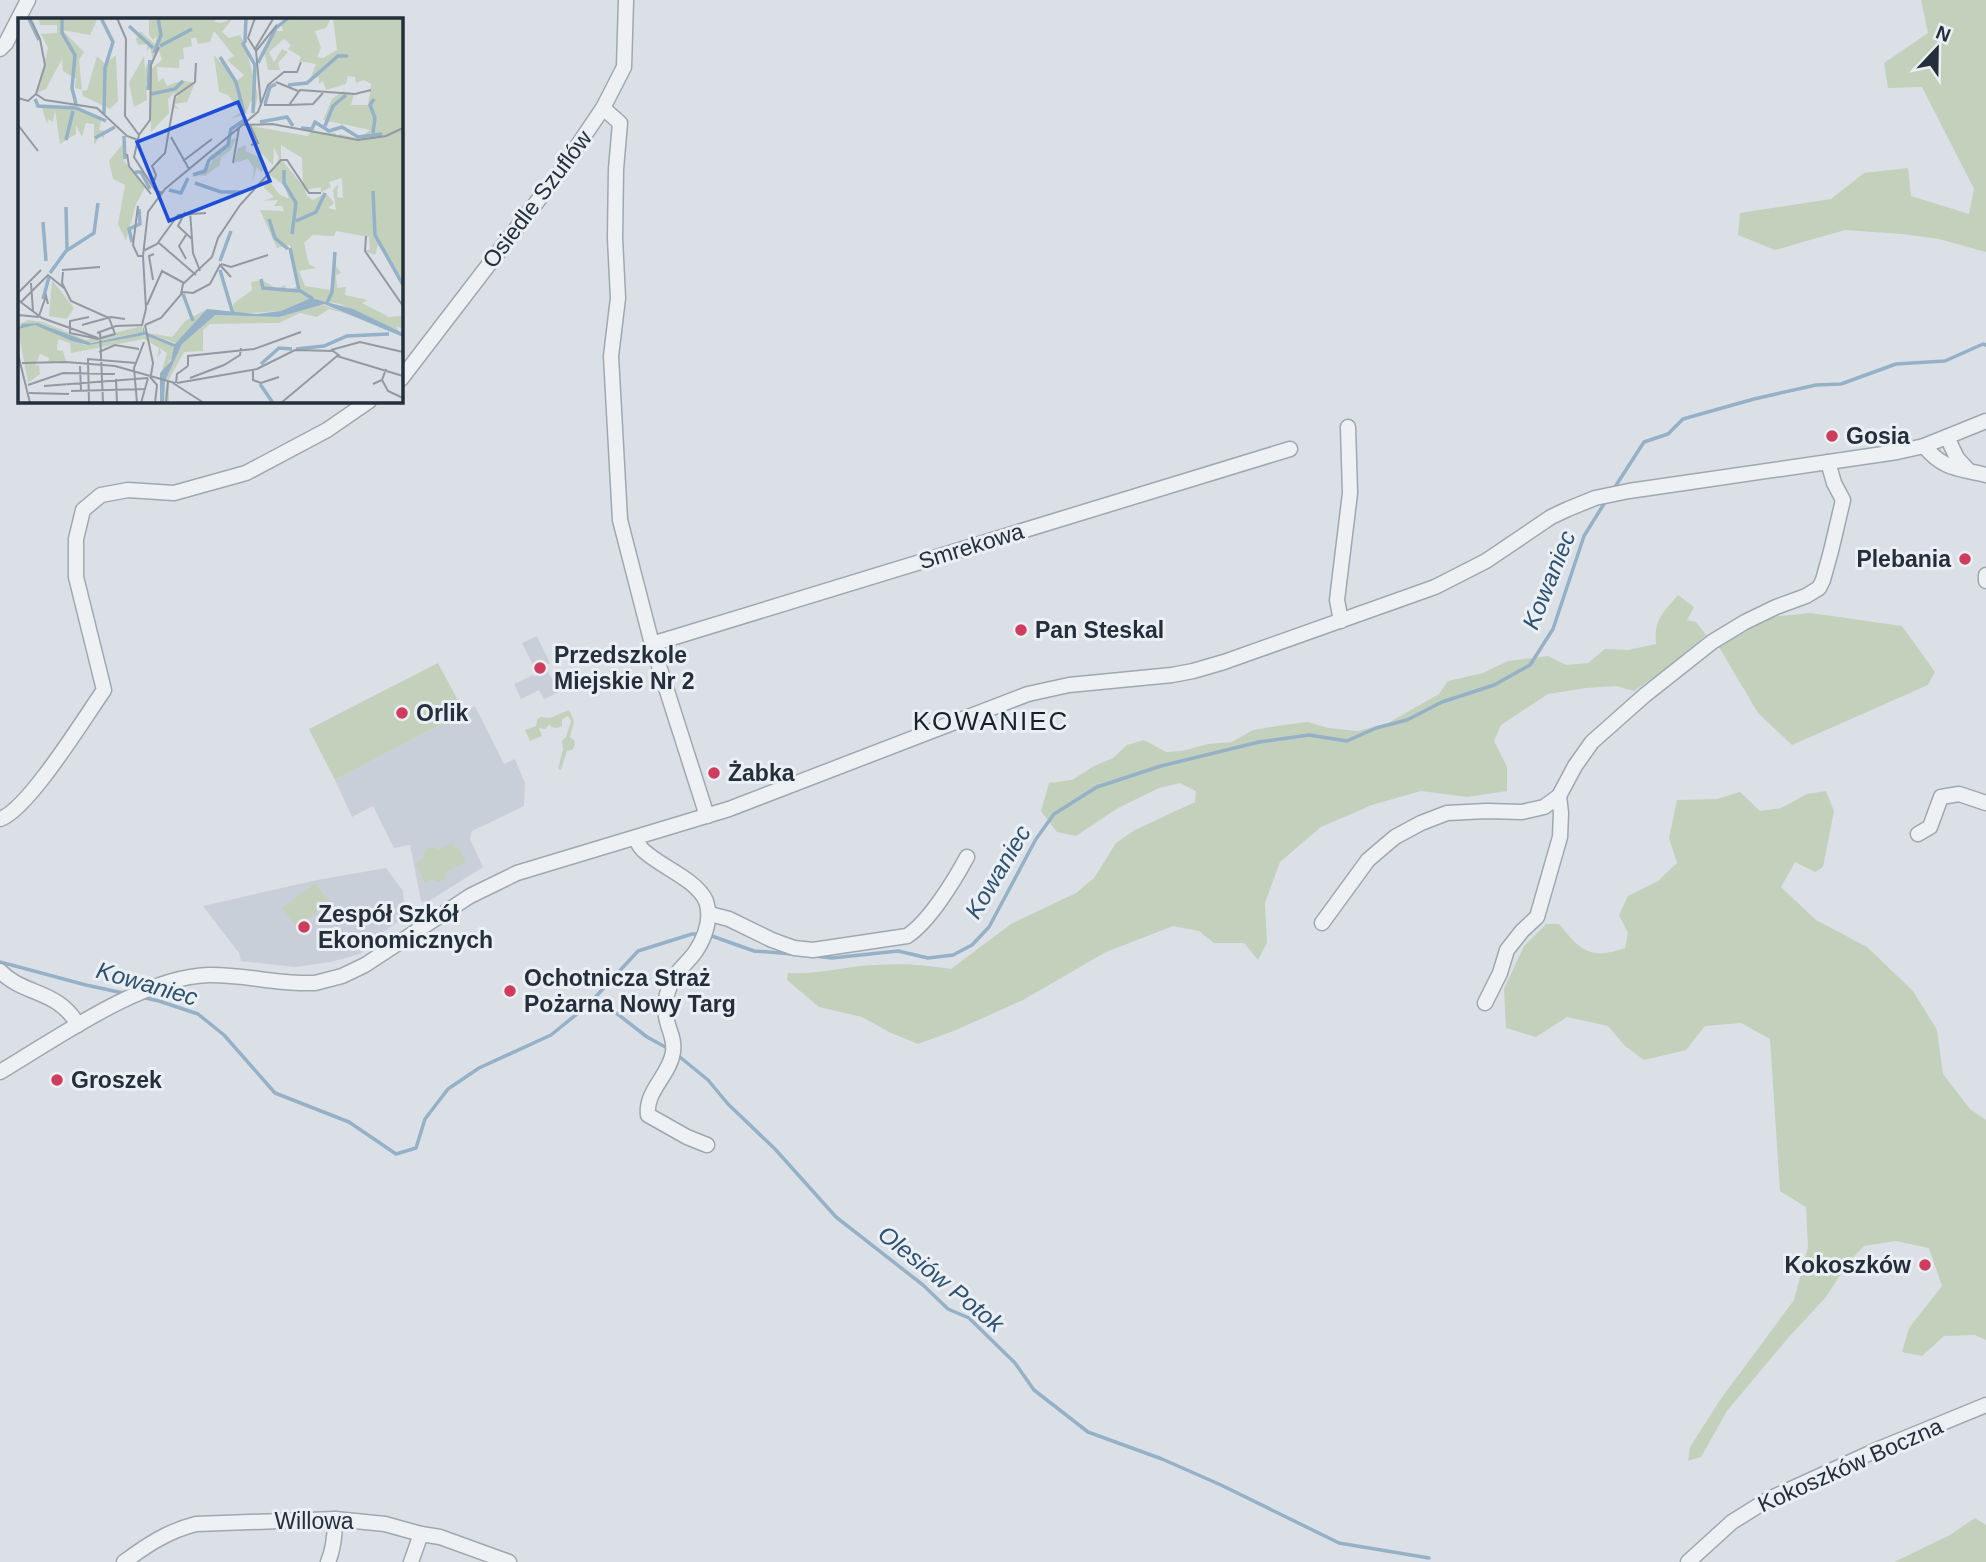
<svg xmlns="http://www.w3.org/2000/svg" width="1986" height="1562" viewBox="0 0 1986 1562" font-family="Arial,sans-serif">
<style>
.built{fill:#c9cfd8}
.green{fill:#c3d0bc}
.lines{fill:none;stroke-linecap:round;stroke-linejoin:round}
.stream{stroke:#95b1c7;stroke-width:3.5}
.minor-casing{stroke:#a1a7b0;stroke-width:17}
.minor{stroke:#eef1f4;stroke-width:14}
.poi-dot{fill:#cf3d5e;stroke:#eaeff4;stroke-width:2.5}
.labels{text-anchor:middle;stroke-width:6;stroke-linejoin:round;paint-order:stroke}
.street-label{font-size:23px;fill:#252f3c;stroke:#eaeff4}
.poi-label{font-size:23px;font-weight:bold;fill:#252f3c;stroke:#eaeff4;text-anchor:start}
.water-label{font-size:24px;font-style:italic;fill:#2f5170;stroke:#eaeff4}
.quarter-label{font-size:26px;letter-spacing:2px;fill:#18202c;stroke:#eaeff4}
.inset-river{fill:none;stroke:#95b1c7;stroke-width:3.5}
.inset-road{fill:none;stroke:#9299a2;stroke-width:2}
.view{fill:#1d4ed8;fill-opacity:0.15;stroke:#1d4ed8;stroke-width:3.5}
.inset-edge{fill:none;stroke:#252f3c;stroke-width:3.5}
</style>
<rect width="100%" height="100%" fill="#dbe0e6"/>
<!-- built -->
<g class="built">
<path d="M537,636L550,663L545,666L551,678L556,676L563,690L544,699L539,690L521,699L514,684L533,675L534,677L540,673L538,670L536,671L522,643Z"/>
<path d="M475,706L504,764L515,759L525,783L524,806L472,831L470,839L483,867L426,903L421,901L410,845L394,848L373,806L352,817L335,780Z"/>
<path d="M386,868L403,891L405,917L376,937L378,940L360,954L331,962L295,967L241,961L239,953L203,906L317,880Z"/>
</g>
<!-- green -->
<g class="green">
<path d="M1921,0H1986V252L1939,239L1902,234L1845,230L1775,250L1738,235L1740,213L1831,199L1864,173L1908,168L1911,196L1969,214L1974,189L1922,87L1888,88L1884,63L1928,33Z"/>
<path d="M1678,595L1694,607L1687,620L1696,622L1706,635L1665,669L1634,691L1616,686L1586,688L1548,694L1501,725L1494,741L1507,767V791L1467,797L1421,791L1372,805L1321,827L1280,862L1265,903L1267,943L1258,960L1244,943H1214L1199,931L1173,926L1106,952L1023,1000L956,1030L918,1044L891,1033L862,1017L819,1007L787,980L788,973C817,975 846,966 875,965C900,963 926,965 951,969L1011,924L1076,893L1094,878L1116,843L1135,830L1195,802L1196,791L1180,783L1159,788L1118,808L1076,836L1057,832L1041,811L1049,783L1072,780L1094,766L1113,758L1127,745L1144,740L1166,752L1182,751L1208,744L1232,742L1253,730L1283,725L1308,722L1328,728L1358,731L1388,723L1439,694L1448,681L1483,673L1508,661L1548,656L1566,665L1588,663L1605,649L1628,650L1656,644C1654,619 1662,614 1678,595Z"/>
<path d="M1811,613L1902,626L1935,672L1928,685L1792,745L1758,713L1719,647L1771,617Z"/>
<path d="M438,663L464,712L335,780L309,729Z"/>
<path d="M569,710L574,721L570,737L574,740L575,745L572,750L567,751L561,770L558,769L563,749L562,741L566,737L571,721L568,716L562,719V726L557,728L551,727L550,724L545,729L539,728L542,736L530,741L525,730L536,726L537,720L540,717L550,718Z"/>
<path d="M1826,791L1834,811L1823,867L1815,872L1795,862L1781,887L1816,920L1867,947L1913,991L1937,1030L1943,1074L1970,1109L1986,1120V1340L1975,1335L1944,1336L1922,1356L1902,1352L1909,1328L1942,1286L1929,1248L1896,1241L1864,1246L1848,1263L1826,1297L1788,1338L1727,1411L1701,1457L1688,1461L1690,1447L1720,1400L1794,1300L1808,1247L1806,1207L1780,1191L1770,1039L1741,1023L1705,1026L1686,1050L1644,1060L1625,1046L1608,1026L1567,1017L1536,1037L1506,1028L1504,989L1524,946L1546,924H1559C1581,951 1590,960 1625,948L1628,933L1619,915L1628,896L1658,881L1677,863L1669,838L1677,800L1717,799L1740,792L1760,811L1781,808L1807,794Z"/>
<path d="M451,843L455,848L458,847L466,862L446,872L445,879L439,882L435,881L432,879L425,883L416,863L423,859C423,852 425,848 433,847L438,850Z"/>
<path d="M315,883L330,902L297,927L282,908Z"/>
<path d="M1975,1518L1986,1525V1562H1894L1950,1535Z"/>
</g>
<g class="lines">
<!-- stream -->
<g class="stream">
<path d="M1613,490L1644,442L1668,434L1683,419L1754,399L1816,385L1841,384L1896,364L1945,361L1983,344L1986,345"/>
<path d="M709,935L754,951L793,954"/>
<path d="M814,956L832,958L898,951L928,958L953,955L972,945L989,927L1036,839L1054,814L1097,787L1161,766L1259,742L1309,735L1347,741L1376,728L1407,720L1442,702L1494,685L1530,665L1553,629L1584,536L1607,499"/>
<path d="M0,962L86,985L123,993"/>
<path d="M141,997L159,1001L198,1014L224,1035L275,1093L349,1122L396,1154L416,1148L425,1119L448,1089L479,1068L551,1035L588,1005L638,951L692,934H701"/>
<path d="M588,1005L615,1012L647,1037L669,1049"/>
<path d="M675,1053L708,1080L728,1104L775,1149L836,1217L923,1285L948,1309L969,1318L1015,1363L1034,1390L1088,1432L1162,1459L1221,1485L1339,1543L1429,1558"/>
</g>
<defs>
<g id="minor">
<path d="M0,49L6,43L28,0"/>
<path d="M603,108L620,123L616,169L615,238L618,298L611,356L620,520L652,644L707,816"/>
<path d="M401,379L559,173L603,108L624,67L626,0"/>
<path d="M1947,437L1957,458L1969,471"/>
<path d="M1924,446C1944,470 1958,468 1986,475"/>
<path d="M1986,575V581"/>
<path d="M1341,621L1337,600L1350,493L1348,427"/>
<path d="M652,644L1290,449"/>
<path d="M0,819C28,810 85,717 104,690L76,577V539L83,510L101,495L128,490L174,493L246,473L327,430L369,401"/>
<path d="M1918,834L1930,827L1941,797L1959,794L1986,803"/>
<path d="M635,838C638,843 640,848 644,851C661,867 696,879 706,901C712,918 705,937 696,951C690,960 681,967 675,976C668,987 663,1003 666,1016C668,1030 675,1038 673,1052C670,1075 645,1091 648,1115L687,1137L707,1145"/>
<path d="M710,914L729,919L772,940L794,948L813,950L907,936C929,922 954,881 967,857"/>
<path d="M1322,923L1368,860L1395,837L1421,823L1447,813L1487,811L1522,812L1544,807L1559,796"/>
<path d="M0,971C24,996 58,989 78,1025"/>
<path d="M1485,1003L1500,973L1507,950L1522,931L1537,917L1560,837L1561,813L1559,796L1575,766L1592,742L1645,695L1712,642L1745,622L1776,607L1806,596L1819,588L1823,580L1831,551L1843,500L1834,483L1828,462"/>
<path d="M0,1072C56,1039 142,977 208,975C240,974 272,983 304,983H315L342,976L365,965L470,896L517,873L729,809L1028,694L1069,685L1172,675L1193,671L1224,662L1435,587L1486,561L1551,517L1568,509L1595,498L1629,491L1897,452L1924,446L1986,421"/>
<path d="M124,1562C147,1545 168,1531 196,1524L335,1519L385,1524L421,1534L440,1537L509,1562"/>
<path d="M328,1562C334,1548 335,1535 335,1519"/>
<path d="M411,1562L421,1534"/>
<path d="M1688,1562L1732,1522L1769,1499L1881,1448L1986,1405"/>
</g>
</defs>
<!-- minor casing -->
<use href="#minor" class="minor-casing"/>
<!-- minor -->
<use href="#minor" class="minor"/>
</g>
<!-- markers -->
<g class="poi-dot">
<circle cx="1832" cy="436" r="7"/>
<circle cx="1965" cy="559" r="7"/>
<circle cx="1021" cy="630" r="7"/>
<circle cx="540" cy="668" r="7"/>
<circle cx="402" cy="713" r="7"/>
<circle cx="714" cy="773" r="7"/>
<circle cx="304" cy="927" r="7"/>
<circle cx="510" cy="991" r="7"/>
<circle cx="57" cy="1080" r="7"/>
<circle cx="1925" cy="1265" r="7"/>
</g>
<g class="labels">
<!-- street labels -->
<g class="street-label">
<text transform="translate(537 199) rotate(-53)" y="8">Osiedle Szuflów</text>
<text transform="translate(971 546) rotate(-17)" y="8">Smrekowa</text>
<text transform="translate(1850 1465) rotate(-24)" y="8">Kokoszków Boczna</text>
<text x="314" y="1529">Willowa</text>
</g>
<!-- poi labels -->
<g class="poi-label">
<text x="1846" y="444">Gosia</text>
<text x="1951" y="567" text-anchor="end">Plebania</text>
<text x="1035" y="638">Pan Steskal</text>
<text x="554" y="663">Przedszkole<tspan x="554" dy="26">Miejskie Nr 2</tspan></text>
<text x="416" y="721">Orlik</text>
<text x="728" y="781">Żabka</text>
<text x="318" y="922">Zespół Szkół<tspan x="318" dy="26">Ekonomicznych</tspan></text>
<text x="524" y="986">Ochotnicza Straż<tspan x="524" dy="26">Pożarna Nowy Targ</tspan></text>
<text x="71" y="1088">Groszek</text>
<text x="1911" y="1273" text-anchor="end">Kokoszków</text>
</g>
<!-- water labels -->
<g class="water-label">
<text transform="translate(1549 580) rotate(-68)" y="8">Kowaniec</text>
<text transform="translate(998 872) rotate(-59)" y="8">Kowaniec</text>
<text transform="translate(147 984) rotate(16)" y="8">Kowaniec</text>
<text transform="translate(941 1279) rotate(39)" y="8">Olesiów Potok</text>
</g>
<!-- quarter labels -->
<g class="quarter-label">
<text x="991" y="730">KOWANIEC</text>
</g>
</g>
<!-- overview -->
<g transform="translate(18 18)">
<rect width="385" height="385" fill="#dbe0e6"/>
<path d="M21,0H80L72,17L44,12L66,34L61,42L64,72L57,70L58,61L45,53L44,41L28,71L19,75L30,30L23,16L39,15V7H22ZM131,0H198L197,4L203,5L215,0L204,14L211,20L222,17L227,26L240,77L237,92L233,82L228,96L212,101L223,94L210,77L201,74L196,37L203,45L205,41L219,63L226,57L209,42L216,38L196,13L192,24L180,26L178,20H173L174,28L165,30L166,41L161,42V50L139,49L140,64L145,60L149,68L164,62L177,65L169,84L156,86L162,92L155,89L156,80L161,78L156,75L150,81L151,95L133,114L132,63L128,64L127,52L129,45L132,52L144,42L140,30L135,42L132,29L128,34L130,26L120,27L118,21L122,13L137,26L139,18L135,22L131,17ZM268,0H313L308,10L297,13L303,30L299,39L305,40L319,32L315,0H385V263L360,227L357,237L347,233L352,231L351,219L318,213L316,218L295,217L286,225L291,246L298,250L281,253L287,268L312,272L316,245L323,255L318,257L319,270L328,269L327,277L350,282L344,285L371,299L383,298L385,311L378,308L381,313L322,286L298,282L281,287L291,281L263,293L216,296L215,286L234,272L233,264L244,262L259,271L267,267L269,272L281,268L272,227L259,230L242,192L266,193L264,188H256L260,182L245,183L256,179L246,170L250,161L261,176L271,181L267,168L252,157L261,140L256,129L255,147L241,133L233,108L289,118L293,114L318,115V120L322,116L342,121L328,114L344,118L352,112L305,102L314,81L325,73L336,76L333,87H350L353,66L346,62L338,65L337,59L330,58L328,66L308,72L305,63L301,66V59L292,61L298,46L281,43L283,39L270,31L273,27L266,21L251,34L256,44L264,31L270,34L260,45L262,52H250L247,37L243,40L242,36L258,13H265L263,5ZM263,127L284,140L285,168L263,141ZM324,160L325,180L319,179L320,166L315,172L318,192L310,190L316,185L308,175L295,182L289,178L287,172L303,169V174L313,169L311,164ZM98,37L100,83L92,91L65,78L64,73L69,72L79,38L87,46ZM126,38L129,82L116,89L111,65ZM44,88L84,99L81,112L88,113L85,121L83,116L76,127V106L68,105L64,119L58,107V116L42,126L37,92L35,104L30,101L29,106L24,90ZM216,120L218,121L212,133L203,139L202,147L187,158L179,157L192,147L196,140L190,145L191,139ZM107,123L106,143L128,168L118,186L108,223L100,206L107,167L95,161L91,143ZM228,127V133L245,141L249,150L243,154L239,149L234,164L236,150L230,141L216,145L220,130ZM34,262L56,290L49,301L31,298ZM303,286L333,297L311,291L299,299L282,295L261,305L192,306L185,312V333L166,334L151,361V383L146,385L149,359L164,326L183,305L197,297L261,299ZM189,291L160,326L129,315L154,319L167,303ZM10,302L25,304L68,322L124,308L125,314L69,325L24,306L0,307ZM15,306L67,327L115,317L132,318L157,329L156,336L142,359L149,335L142,330L143,335L139,340L141,330L126,321L53,335L52,325L40,321L39,332L45,333L48,343L30,345L31,340L22,336L17,348L21,347L22,356L10,365L0,311Z" fill="#c3d0bc" fill-rule="evenodd"/>
<path d="M293,280L335,291L385,315V319L306,286L261,299L197,297L164,326L147,363L146,385H142V355L153,343L156,329L127,317L70,327L54,323L17,307L0,311L4,306L20,305L73,325L125,314V308L127,314L157,326L189,291L239,296L263,293Z" fill="#95b1c7"/>
<path class="inset-river" d="M44,0V15L57,37L54,70L58,86M83,0L95,24L87,50L86,96M11,1L21,22M111,8L135,30M227,22L228,0M228,22L225,26L237,47L235,95M142,28L174,11M136,35L143,17L140,0M202,39L218,64L226,95M240,45L258,10L270,0M270,67L289,65L320,38H330M130,72L132,42M133,76L157,71L165,63M17,81L20,88L58,90L88,103M247,86L252,69L258,66M242,104L269,99L275,108M307,108L315,88L328,77M283,110L294,111L297,104L311,113L324,109L340,119L364,116M355,115L357,100L352,87L356,81M106,118L107,141M77,120L97,109M48,122L55,93M266,152V165L278,185L274,216M117,154H123L132,171M175,157L187,153L191,142L210,127L213,111L228,101M177,165L203,174H223M151,172L163,175L170,160M355,173L357,217L385,267M48,189L49,232M251,201L257,220L270,231M278,203L298,194L307,175M25,204L28,243M114,224L111,211L122,206L121,191M272,230L281,272L295,281M202,243L213,213M202,252L215,296M32,255L48,233L76,215L80,185M243,261L245,270L281,273M165,276L175,303M25,281L31,259M309,285L314,274L317,234M278,331L306,328L329,318L371,316M243,346L261,330L274,331M242,366L255,385"/>
<path class="inset-road" d="M99,0L108,21L107,98L121,117M237,0L230,20L238,33L243,88M141,29L133,47L132,102L121,117L116,139L137,172L144,175M237,31L255,1M238,33L259,7M258,64L280,73M18,76L27,82L79,90L109,118L120,122M0,80L10,83L18,76L27,47L22,21L12,0M246,87H271L282,72L337,76L353,72M271,87L295,86L305,75M0,107L20,133M226,107L254,106L340,122L368,118L385,110M232,107L240,125L233,127M153,119L171,151M109,136L111,148L133,176M165,143L194,121M215,145L221,110M135,166L138,157L134,148L147,135L157,78L177,64L178,45M120,188L115,227L120,238H125M172,193L175,235L182,253M167,194L160,208L174,221M168,217L161,228L168,241M348,218L347,233L385,288M141,225L178,257M125,233L139,226L160,197L188,195M203,246L213,249L250,237M44,252L82,249M45,254L44,265L53,283L91,300L97,316L80,321M135,262L131,238L136,236M13,265L15,293M0,275L23,252M163,276L165,266L194,239L200,220L222,187L263,142H269L291,175H303M0,282L24,300L80,320M3,284L30,257L46,270M129,287L144,253L166,265M0,297L21,299M21,298L28,278L30,286M71,299L52,303V315L80,321M64,307L93,299L107,301M124,307L128,291L125,238L130,194L147,171L240,94L250,67L266,54H279L283,44M127,307L143,300L165,274L175,275L192,266L202,247L213,259M127,307L135,345L133,357M82,314L85,385M79,315L98,308L125,307M313,332L342,324L385,334M81,334L97,327L121,331M0,336L12,385M48,344L97,348M4,345L48,344M62,348L63,373M97,348L157,365M170,348V338L236,331L283,314M235,352V362L243,365L261,359M132,359L139,367L137,385M172,360L206,347L222,337L223,330M98,361L99,385M364,362L370,373L385,380M155,365L186,385M158,365L159,356L170,348M159,365L239,351L277,332L315,333L322,338M355,366L364,362L368,351M10,367L45,355L97,356M26,368L130,360M53,373L128,371M11,375L51,376M71,385L70,341L118,345M119,385L116,350L126,324M123,385L130,360M148,385L150,363M263,385L319,338L385,358"/>
<path class="view" d="M220,84L252,163L151,203L119,124Z"/>
<rect width="385" height="385" class="inset-edge"/>
</g>
<!-- north arrow -->
<g transform="translate(1937 49) rotate(22)" stroke="#eaeff4" stroke-width="5" paint-order="stroke">
<path d="M0-5L12 26L0 18L-12 26Z" fill="#252f3c"/>
<text y="-10" font-size="19" font-weight="bold" text-anchor="middle" fill="#252f3c">N</text>
</g>
</svg>
